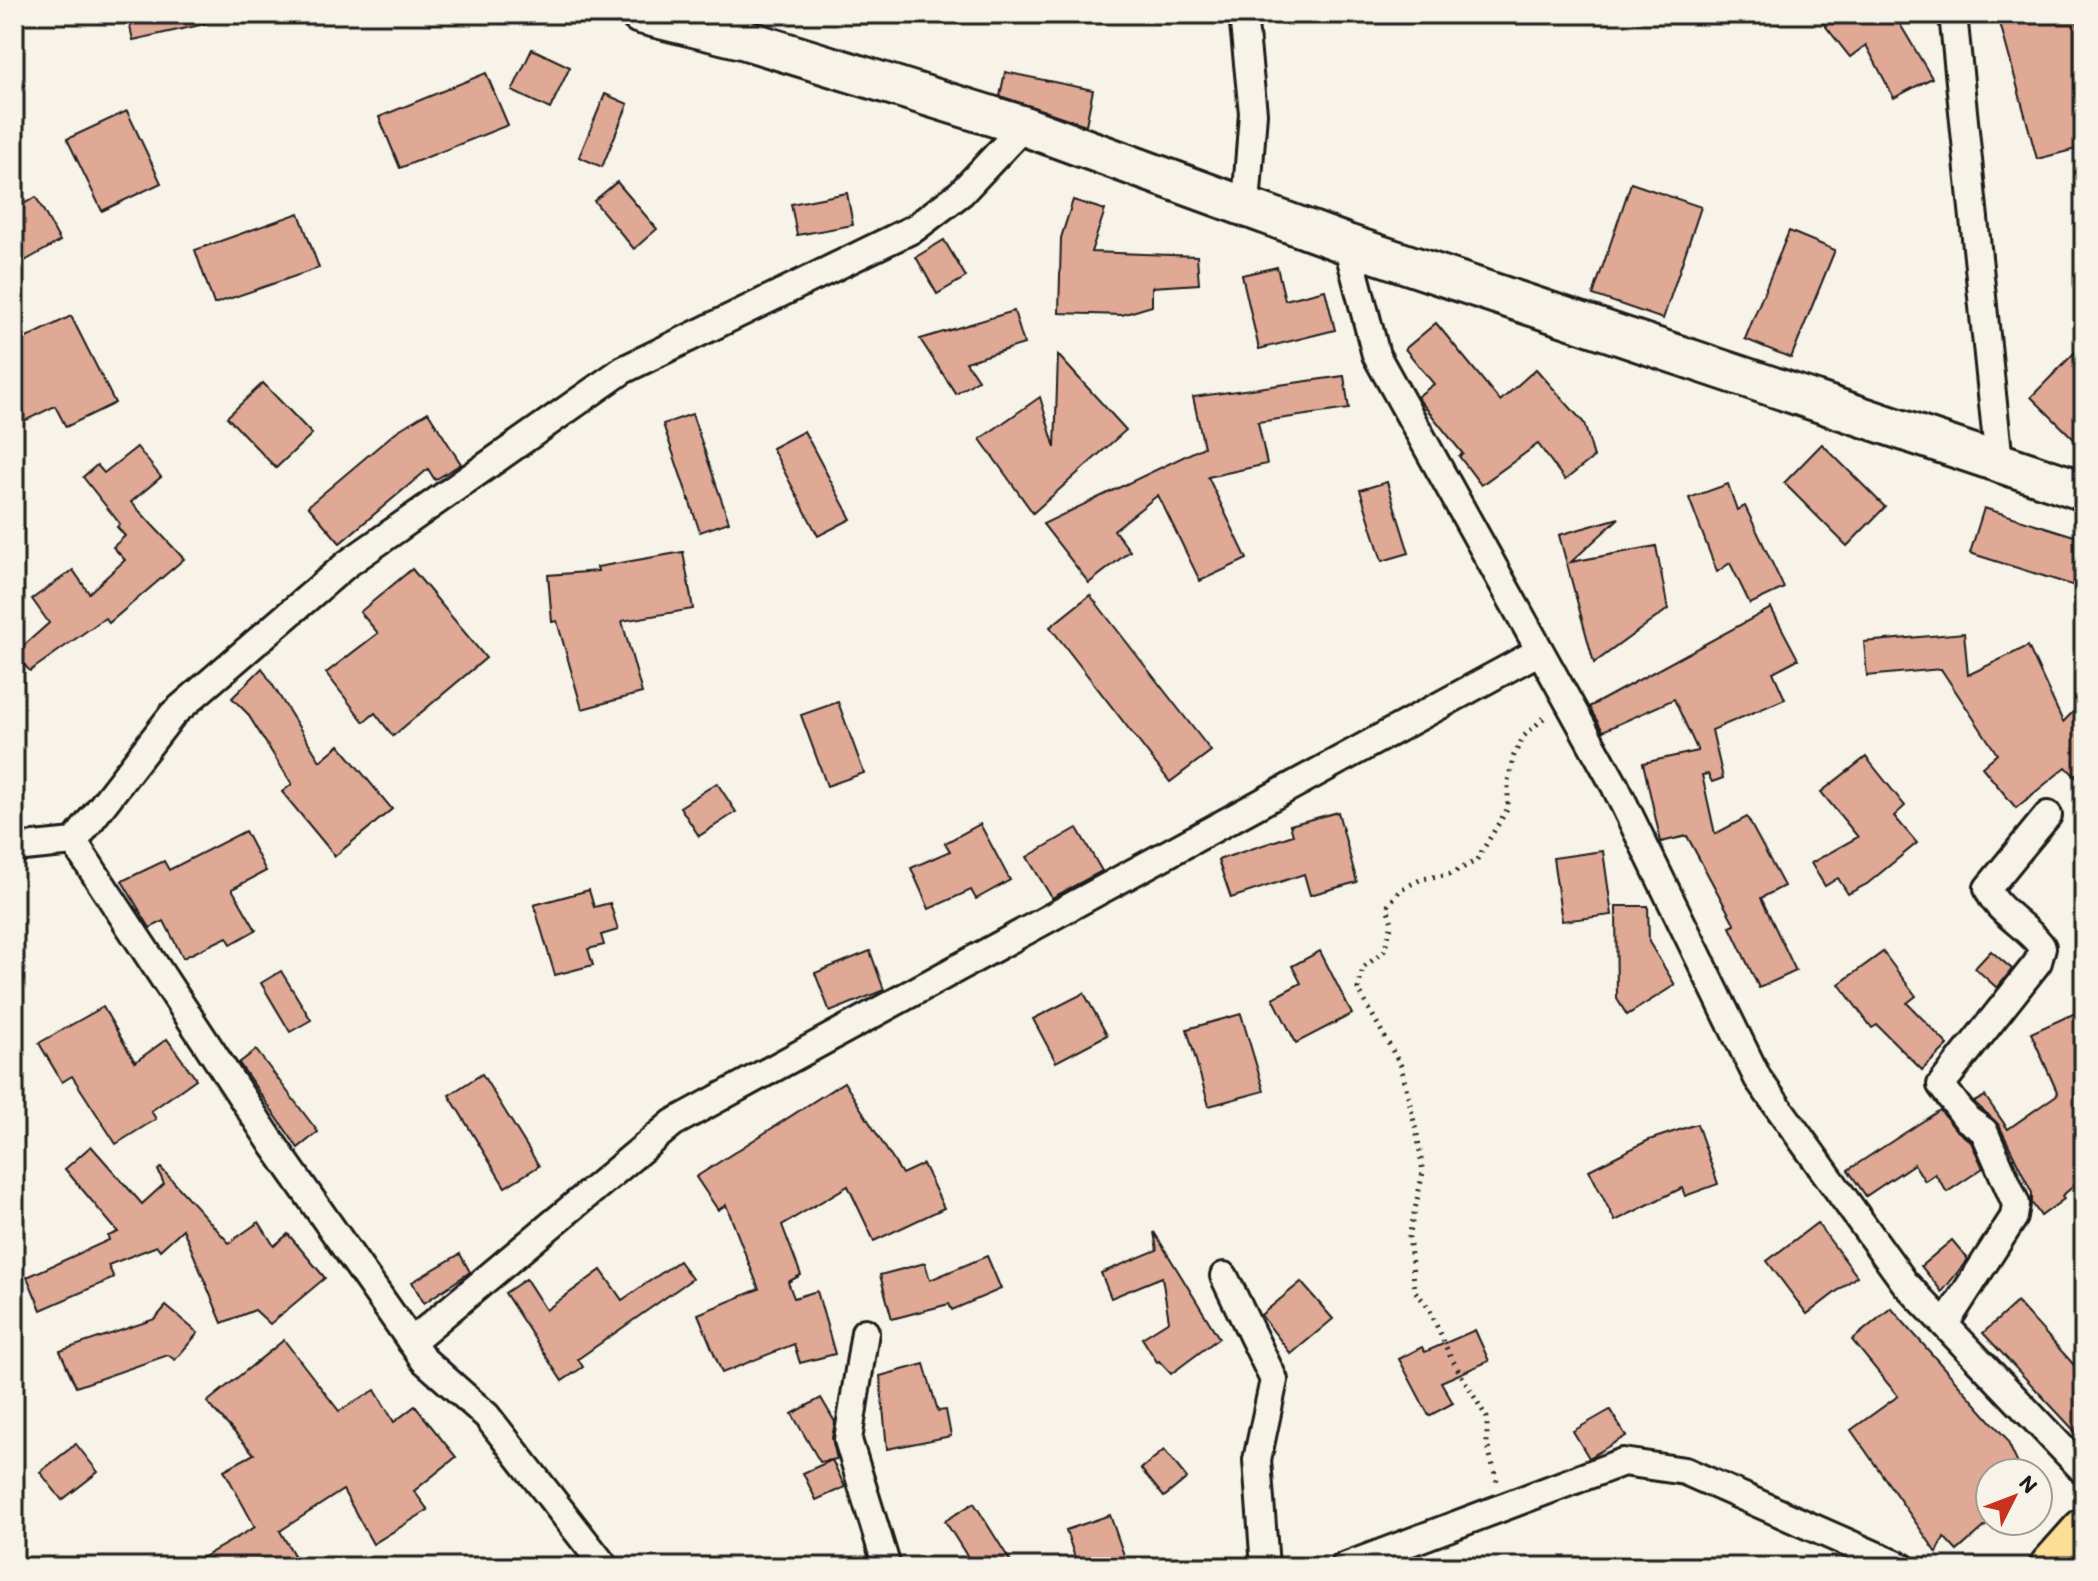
<svg xmlns="http://www.w3.org/2000/svg" width="2098" height="1581" viewBox="0 0 2098 1581" font-family="Itim,sans-serif">
<style>
.building{fill:#dfa996;stroke:#1c1c1c;stroke-width:2}
.lines{fill:none;stroke-linecap:round;stroke-linejoin:round}
.street-casing{stroke:#1c1c1c;stroke-width:32}
.secondary-casing{stroke:#1c1c1c;stroke-width:44}
.primary-casing{stroke:#1c1c1c;stroke-width:48}
.path{stroke:#1c1c1c;stroke-width:5;stroke-dasharray:2 6;stroke-linecap:butt}
.street{stroke:#f7f3e8;stroke-width:26}
.secondary{stroke:#f7f3e8;stroke-width:38}
.primary{stroke:#fdde96;stroke-width:42}
</style>
<rect width="100%" height="100%" fill="#f7f3e8"/>
<filter id="ink" filterUnits="userSpaceOnUse"><feTurbulence type="fractalNoise" baseFrequency=".0125" numOctaves="2"/><feDisplacementMap in="SourceGraphic" scale="16" xChannelSelector="R" yChannelSelector="G"/><feConvolveMatrix kernelMatrix="1 2 1 2 8 2 1 2 1" color-interpolation-filters="sRGB"/></filter>
<g filter="url(#ink)">
<!-- building -->
<g class="building">
<path d="M144,14H203L205,24L133,40L128,18Z"/>
<path d="M1816,14H1894L1932,78L1894,98L1866,45L1850,57Z"/>
<path d="M2036,14H2075L2084,48V147L2037,159L2000,23Z"/>
<path d="M532,49L570,67L550,109L512,91Z"/>
<path d="M1005,72L1093,90L1086,125L1000,96Z"/>
<path d="M486,73L508,125L400,168L379,117Z"/>
<path d="M605,94L628,104L602,167L579,157Z"/>
<path d="M127,111L161,183L102,211L67,139Z"/>
<path d="M617,182L657,229L634,249L594,201Z"/>
<path d="M1631,183L1701,207L1663,319L1593,295Z"/>
<path d="M847,193L853,225L797,235L791,204Z"/>
<path d="M36,197L60,241L23,262L14,246V209Z"/>
<path d="M1073,200L1105,210L1091,252L1197,256L1199,284L1152,287V306L1122,315L1059,313L1061,238Z"/>
<path d="M299,213L319,268L214,304L195,250Z"/>
<path d="M1789,231L1835,250L1791,358L1745,339Z"/>
<path d="M944,240L966,277L937,294L916,257Z"/>
<path d="M1277,267L1285,300L1325,290L1335,330L1259,349L1242,275Z"/>
<path d="M1014,311L1024,344L966,362L978,380L956,394L920,339Z"/>
<path d="M71,316L115,403L66,427L55,406L14,426V344Z"/>
<path d="M1436,323L1500,401L1536,369L1584,423L1594,457L1565,480L1538,444L1481,485L1459,456L1463,454L1417,397L1434,384L1405,349Z"/>
<path d="M2084,343V449L2031,397Z"/>
<path d="M1058,355L1126,430L1033,513L980,439L1040,397L1055,448Z"/>
<path d="M1344,376L1349,409L1258,422L1267,464L1208,477L1247,559L1200,581L1158,495L1114,530L1130,551L1089,583L1043,524L1204,447L1193,397Z"/>
<path d="M263,383L312,434L276,468L227,417Z"/>
<path d="M428,412L461,464L435,480L428,469L340,543L308,506L397,431Z"/>
<path d="M692,414L729,522L700,532L663,424Z"/>
<path d="M804,431L851,519L818,536L772,448Z"/>
<path d="M1822,444L1885,507L1847,546L1784,483Z"/>
<path d="M137,447L161,477L131,502L184,559L109,623L105,618L30,671L14,654L49,623L32,599L73,570L89,593L125,560L113,547L125,536L117,527L120,524L83,477L97,465L104,473Z"/>
<path d="M1387,482L1409,553L1382,561L1360,490Z"/>
<path d="M1728,484L1737,510L1745,506L1784,588L1750,604L1730,563L1717,572L1689,498Z"/>
<path d="M1984,508L2084,539V554L2075,586L1970,553Z"/>
<path d="M1619,518L1571,562L1656,546L1668,609L1594,663L1559,535Z"/>
<path d="M683,552L693,609L622,621L642,693L582,709L557,621L552,622L548,575L598,571L597,567Z"/>
<path d="M412,569L486,658L393,736L375,713L364,722L326,673L378,633L360,612Z"/>
<path d="M1090,595L1211,751L1170,782L1050,627Z"/>
<path d="M1771,608L1798,659L1773,672L1785,699L1712,730L1723,778L1712,782L1708,774L1702,775L1715,834L1747,817L1784,886L1761,898L1796,971L1759,988L1730,927L1735,925L1687,836L1661,842L1643,763L1698,751L1674,699L1603,731L1589,707Z"/>
<path d="M1964,633L1968,675L2028,646L2063,722L2084,701V785L2066,767L2016,808L1982,767L1997,754L1941,669L1867,676L1864,642Z"/>
<path d="M262,668L320,761L339,745L392,809L335,856L282,792L292,784L247,713L232,698Z"/>
<path d="M838,702L864,773L827,786L801,715Z"/>
<path d="M1866,757L1905,806L1894,816L1917,843L1867,884L1848,894L1838,878L1825,886L1811,863L1858,837L1821,792Z"/>
<path d="M717,783L736,812L699,836L680,807Z"/>
<path d="M1338,812L1357,882L1310,895L1304,874L1231,898L1218,860L1293,835L1290,825Z"/>
<path d="M980,824L1010,880L976,899L971,890L929,909L911,868L950,851L945,843Z"/>
<path d="M1077,828L1102,871L1052,898L1027,857Z"/>
<path d="M245,831L266,871L232,889L256,930L231,944L227,937L183,958L164,921L150,928L122,881L164,861L169,870Z"/>
<path d="M1603,851L1612,915L1562,921L1553,858Z"/>
<path d="M589,890L594,907L610,903L618,930L601,935L604,945L588,949L593,965L555,975L534,905Z"/>
<path d="M1616,906H1648L1649,942L1675,985L1627,1015L1617,999Z"/>
<path d="M870,951L884,990L830,1012L815,973Z"/>
<path d="M1320,951L1352,1014L1296,1043L1273,998L1301,983L1292,966Z"/>
<path d="M1991,951L2012,969L1997,988L1975,968Z"/>
<path d="M1883,952L1916,996L1907,1003L1948,1045L1922,1070L1877,1025L1872,1028L1839,984Z"/>
<path d="M281,971L311,1020L290,1032L261,983Z"/>
<path d="M1084,993L1107,1035L1056,1062L1033,1019Z"/>
<path d="M103,1007L135,1062L167,1039L196,1079L151,1111L156,1119L116,1144L72,1076L62,1082L39,1043Z"/>
<path d="M2084,1009V1177L2062,1196L2064,1199L2041,1216L2032,1203V1193L1999,1125L1974,1102L1985,1096L2008,1129L2058,1094L2031,1033Z"/>
<path d="M1241,1014L1264,1091L1209,1106L1187,1029Z"/>
<path d="M256,1050L318,1132L298,1148L239,1063Z"/>
<path d="M482,1074L539,1166L505,1187L449,1095Z"/>
<path d="M844,1082L902,1174L923,1164L944,1208L874,1241L848,1186L782,1225L801,1275L788,1282L794,1298L817,1291L835,1354L800,1363L794,1344L722,1373L698,1314L759,1289L726,1205L718,1210L696,1177Z"/>
<path d="M1940,1110L1955,1129L1971,1142L1983,1168L1947,1192L1935,1174L1925,1181L1914,1164L1866,1196L1848,1170Z"/>
<path d="M1697,1124L1718,1184L1685,1196L1682,1188L1615,1221L1589,1170L1649,1140Z"/>
<path d="M91,1146L142,1204L164,1184L158,1170L161,1168L229,1243L259,1222L274,1246L288,1234L325,1278L270,1324L255,1310L222,1323L183,1229L160,1250L157,1246L108,1265L114,1278L41,1310L27,1277L109,1240L108,1236L118,1232L65,1169Z"/>
<path d="M1817,1223L1857,1276L1807,1314L1767,1261Z"/>
<path d="M1154,1232L1219,1338L1171,1374L1159,1361L1157,1362L1142,1338L1169,1321L1162,1277L1111,1298L1101,1273L1157,1250Z"/>
<path d="M1952,1240L1968,1259L1942,1292L1921,1266Z"/>
<path d="M460,1254L470,1272L424,1303L412,1282Z"/>
<path d="M987,1256L1001,1289L952,1310L949,1304L892,1319L880,1275L925,1263L930,1280Z"/>
<path d="M679,1261L692,1279L578,1359L583,1367L562,1381L505,1293L526,1279L546,1310L601,1270L622,1300Z"/>
<path d="M1301,1282L1333,1319L1291,1354L1261,1315Z"/>
<path d="M2017,1302L2084,1376V1441L1983,1333Z"/>
<path d="M166,1306L198,1333L175,1360L168,1355L76,1387L60,1351L155,1319Z"/>
<path d="M1891,1308L2006,1438L2022,1473H1990V1522L1957,1551L1944,1537L1937,1553L1851,1430L1898,1396L1852,1340Z"/>
<path d="M1475,1330L1489,1361L1441,1382L1453,1403L1429,1416L1399,1359L1422,1347L1425,1352Z"/>
<path d="M284,1340L339,1411L375,1390L394,1422L415,1406L456,1457L414,1491L428,1510L373,1544L343,1490L280,1531L295,1557L278,1567H186L255,1527L224,1470L254,1454L207,1402Z"/>
<path d="M924,1364L938,1411L946,1410L951,1436L887,1449L880,1376Z"/>
<path d="M821,1398L835,1422L832,1438L837,1459L820,1462L792,1414Z"/>
<path d="M1610,1410L1626,1436L1589,1458L1573,1431Z"/>
<path d="M76,1444L98,1472L62,1500L40,1472Z"/>
<path d="M1164,1450L1187,1478L1164,1497L1141,1469Z"/>
<path d="M832,1460L845,1487L816,1500L803,1473Z"/>
<path d="M974,1503L1014,1567H974L945,1521Z"/>
<path d="M1110,1515L1128,1567H1078L1066,1530Z"/>
</g>
<g class="lines">
<defs>
<g id="street">
<path d="M1243,14L1253,113L1246,205"/>
<path d="M1953,14L1999,462"/>
<path d="M1347,244L1376,355L1615,786L1758,1079L1905,1283L2084,1471"/>
<path d="M74,842L274,1146L424,1360L487,1416L605,1567"/>
<path d="M14,848L74,842L173,714L347,564L623,370L915,228L961,193L1024,126"/>
<path d="M1224,1276L1274,1380L1257,1460L1265,1567"/>
<path d="M1945,1324L2014,1217L2016,1204L1984,1131L1967,1119L1941,1085L2038,962L2042,947C2028,926 1995,911 1988,888L2048,815"/>
<path d="M865,1332L848,1440L887,1567"/>
<path d="M411,1342L673,1123L1538,652"/>
<path d="M1344,1567L1623,1462L1685,1471L1902,1567"/>
</g>
<path id="secondary" d="M640,14L746,40L1024,126L1347,244L2084,491"/>
<path id="primary" d="M2051,1567L2084,1530"/>
</defs>
<!-- street casing -->
<use href="#street" class="street-casing"/>
<!-- secondary casing -->
<use href="#secondary" class="secondary-casing"/>
<!-- primary casing -->
<use href="#primary" class="primary-casing"/>
<!-- path -->
<path class="path" d="M1497,1481L1487,1444V1418L1450,1356L1429,1308L1415,1291L1409,1237L1423,1172L1418,1139L1401,1066L1358,989L1363,968L1384,951L1392,923L1387,907L1401,889L1422,879L1450,874L1476,861L1508,808V781L1514,755L1524,736L1546,716"/>
<!-- street -->
<use href="#street" class="street"/>
<!-- secondary -->
<use href="#secondary" class="secondary"/>
<!-- primary -->
<use href="#primary" class="primary"/>
</g>
</g>
<!-- margin -->
<rect width="2098" height="1581" fill="none" stroke="#f7f3e8" stroke-width="48"/>
<rect x="24" y="24" width="2050" height="1533" fill="none" stroke="#1c1c1c" stroke-width="3" filter="url(#ink)"/>
<!-- north arrow -->
<g transform="translate(2014 1497) rotate(48)"><circle r="38" fill="#f7f3e8" stroke="#9f9d96" stroke-width="2"/>
<path d="M0-6L14 30L0 20L-14 30Z" fill="#c8321e"/>
<text y="-12" font-size="22" font-weight="bold" text-anchor="middle" fill="#1c1c1c">N</text>
</g>
</svg>
